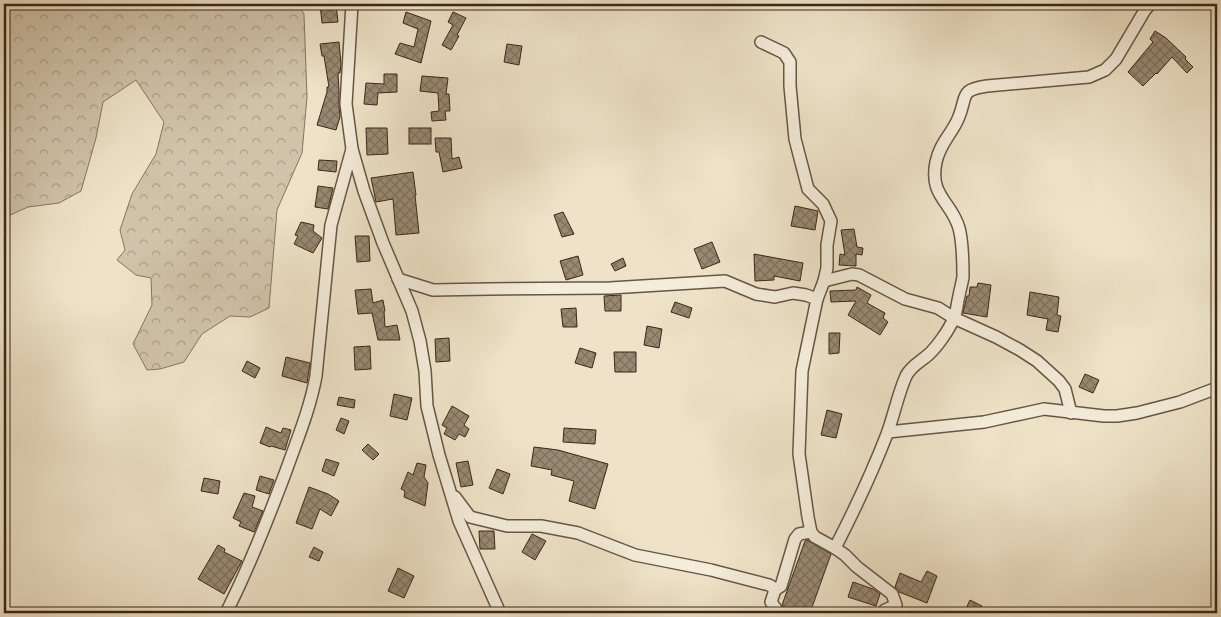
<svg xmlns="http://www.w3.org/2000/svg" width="1221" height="617" viewBox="0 0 1221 617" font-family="'IM FELL DW Pica',serif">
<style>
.forest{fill:url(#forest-crowns);stroke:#867560}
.building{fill:url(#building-cross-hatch);stroke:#3b2717}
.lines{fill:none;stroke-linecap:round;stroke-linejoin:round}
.minor-casing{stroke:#685643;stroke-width:14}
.minor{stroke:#f4eddb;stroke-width:11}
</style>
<defs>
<pattern id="forest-crowns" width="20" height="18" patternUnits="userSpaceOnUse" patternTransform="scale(1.25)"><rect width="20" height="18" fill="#d0c3aa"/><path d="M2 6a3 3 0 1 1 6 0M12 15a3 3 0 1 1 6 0" fill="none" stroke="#aa9e89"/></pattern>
<pattern id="building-cross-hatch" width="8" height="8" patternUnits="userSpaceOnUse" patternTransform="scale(1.25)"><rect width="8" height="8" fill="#988973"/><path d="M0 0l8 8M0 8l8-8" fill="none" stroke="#7d705d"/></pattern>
</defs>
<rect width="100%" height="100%" fill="#eee3c8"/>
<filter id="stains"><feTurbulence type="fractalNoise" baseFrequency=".004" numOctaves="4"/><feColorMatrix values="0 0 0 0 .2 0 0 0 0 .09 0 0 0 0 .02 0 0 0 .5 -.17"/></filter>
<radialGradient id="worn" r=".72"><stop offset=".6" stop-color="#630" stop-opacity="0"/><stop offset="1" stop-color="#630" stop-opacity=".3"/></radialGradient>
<!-- forest -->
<path class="forest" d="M4,4H298L304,14L307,97L302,153L277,210L269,308L250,317L230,316L202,334L184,362L160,369L147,370L133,344L152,305L151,278L136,275L117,260L125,250L120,230L132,194L156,154L164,122L136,80L103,102L96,138L81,191L59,203L28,207L8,216L4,212Z"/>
<!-- building -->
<g class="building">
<path d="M320,4H336L338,22L322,23Z"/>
<path d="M406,12L431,21L421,63L395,54L400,43L414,47L418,29L403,23Z"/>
<path d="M453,12L466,18L457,35L459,36L451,50L442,45L453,25L448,22Z"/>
<path d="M1155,31L1166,38L1186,57L1185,59L1193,67L1187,73L1172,57L1157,74L1156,73L1143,86L1128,72L1153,42L1150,39Z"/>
<path d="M339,42L341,64L340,73H338L339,91V105L340,117L336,130L317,125L327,92V87H329L324,56H322L320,44Z"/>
<path d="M507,44L522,46L519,65L504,62Z"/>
<path d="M384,74H397V92L378,93L377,105L364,104L366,83L384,84Z"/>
<path d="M422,76L448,78L446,94H449L450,111H445L446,120L432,121L431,112L439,111L438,93L420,91Z"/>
<path d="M366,128H387L388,154L367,155Z"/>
<rect x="409" y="128" width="22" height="16"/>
<path d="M435,138H451L452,159L459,157L462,168L443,172L439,152H436Z"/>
<path d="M319,160L337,161L336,172L318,170Z"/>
<path d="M413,172L416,195H415L419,233L396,235L393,199L376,202L371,178Z"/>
<path d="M318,186L333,188L328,209L315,207Z"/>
<path d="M795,206L818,211L815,230L791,226Z"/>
<path d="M563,212L574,234L562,237L554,215Z"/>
<path d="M301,222L314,225L313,231L322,238L313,253L294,244L298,236L295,235Z"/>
<path d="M854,229L857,247L863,248L862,255L856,254V266L839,265L840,254L845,255L841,230Z"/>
<path d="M355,236H369L370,261L357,262Z"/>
<path d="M712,242L720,262L702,269L694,249Z"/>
<path d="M754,254L803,263L800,281L774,276V280L755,281Z"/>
<path d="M578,256L583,275L566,280L560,261Z"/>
<path d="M623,258L626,266L615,271L611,264Z"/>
<path d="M978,283L991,285L987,317L963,313L967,296H969L970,287H977Z"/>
<path d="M857,287L871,295L867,303L885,313L883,318L888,322L880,335L848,315L856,301L831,302L830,291L856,290Z"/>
<path d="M371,289L373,303L383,300L385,311H384L385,327L397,325L400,340H378L372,313L358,314L355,290Z"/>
<path d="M1030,292L1059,297L1057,315L1061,316L1058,332L1046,330L1048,319L1027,315Z"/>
<path d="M621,295V311H605L604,296Z"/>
<path d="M675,302L692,308L689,318L671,312Z"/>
<path d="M576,308L577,327H563L561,309Z"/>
<path d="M647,326L662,329L659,348L644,345Z"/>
<path d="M829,333H840L839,353L829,354Z"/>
<path d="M449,338L450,361L436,362L435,339Z"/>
<path d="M370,346L371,369L355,370L354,347Z"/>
<path d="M580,348L596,353L592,368L575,363Z"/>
<path d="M614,352H636V372H615Z"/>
<path d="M286,357L310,363L307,383L282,376Z"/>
<path d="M247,361L260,368L255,378L242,371Z"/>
<path d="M1085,374L1099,380L1093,393L1079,387Z"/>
<path d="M394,394L412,398L407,420L390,416Z"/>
<path d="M339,397L355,400L354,408L337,405Z"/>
<path d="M452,406L469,416L464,425L469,429L465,437L459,434L455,440L444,434L447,428L442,425Z"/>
<path d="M827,410L842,414L836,438L821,435Z"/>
<path d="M341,418L349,421L344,434L336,430Z"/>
<path d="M266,427L281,433L283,428L291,430L285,450L271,446L270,447L260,443Z"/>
<path d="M564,428L596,430L595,444L563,442Z"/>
<path d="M368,444L379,454L373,460L362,450Z"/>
<path d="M534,447L558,450L608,464L595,509L569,501L574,481L551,475L552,470L531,466Z"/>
<path d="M326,459L339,463L334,476L322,471Z"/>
<path d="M468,461L473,485L461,487L456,463Z"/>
<path d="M417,463L426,465L424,477L428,483L425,506L404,497L405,491L401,489L408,472L413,475Z"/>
<path d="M497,469L510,474L503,494L489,488Z"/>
<path d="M260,476L274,480L269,494L256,490Z"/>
<path d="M204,478L220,481L218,494L201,491Z"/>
<path d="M309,487L328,494L339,501L331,516L320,509L312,529L296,523Z"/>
<path d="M244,493L255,496L252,507L263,511L254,532L239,526L241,522L233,518Z"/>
<path d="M479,531H494L495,549H480Z"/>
<path d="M532,534L546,541L535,560L522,552Z"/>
<path d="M807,540L831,554L810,613H786L785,609L782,605L805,541Z"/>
<path d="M218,545L225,549L224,552L242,561L224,594L198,579Z"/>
<path d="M314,547L323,552L319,561L309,557Z"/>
<path d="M398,568L414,576L404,598L388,591Z"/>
<path d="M927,571L937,576L927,603L899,592L895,587L900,573L921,582Z"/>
<path d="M853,582L873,589L880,594L876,606L848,597Z"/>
<path d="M970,600L982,606L979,613H964Z"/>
</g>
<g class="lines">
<defs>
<g id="minor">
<path d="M761,42L784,53L790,62V86L795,139L808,189L823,204L831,221L827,245V268L824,281L817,299L802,371L799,454L808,517L811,532L815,537L835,548L845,555L857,567L892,594L896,605L885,610L882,613"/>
<path d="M352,149L364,191L383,243L412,311L420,341L425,371L427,406L439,455L459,521L500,613"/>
<path d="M398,279L433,290L489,289L610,288L725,281L756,294L775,297L793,293L806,295L817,299"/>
<path d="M824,281L852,274L859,275L905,299L938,308L954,318L996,337L1020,350L1037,361L1059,381L1065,389L1071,413"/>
<path d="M888,432L984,422L1044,409L1104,416H1117L1137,413L1180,402L1217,388"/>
<path d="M455,497L470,517L507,526H541L578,533L635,555L711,570L769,585L774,588L775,590"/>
<path d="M835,548C854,511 872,473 887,434C894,415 898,394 906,376C911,366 920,362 928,355C937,347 949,330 954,318C957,311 957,303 959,296C960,290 962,283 963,277C963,261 963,243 959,228C951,201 929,196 936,162C940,143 951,135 958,119C968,97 958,90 987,86L1089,77L1105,70L1116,59L1145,10L1150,4"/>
<path d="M226,613C249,568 268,519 286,471C297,440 310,409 316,376L331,225L352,149L346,104L352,4"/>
<path d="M779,613L771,602L775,590L781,586L795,539L799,534L811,532"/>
</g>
</defs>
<!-- minor casing -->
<use href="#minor" class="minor-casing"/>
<!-- minor -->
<use href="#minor" class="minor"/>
</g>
<!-- margin -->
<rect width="1221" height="617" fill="none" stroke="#eee3c8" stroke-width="20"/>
<rect x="5" y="5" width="1211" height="607" fill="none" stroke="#3b2717" stroke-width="2.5"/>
<rect x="10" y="10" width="1201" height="597" fill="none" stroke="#3b2717"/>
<rect width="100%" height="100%" filter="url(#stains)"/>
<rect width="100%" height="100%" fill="url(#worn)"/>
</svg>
